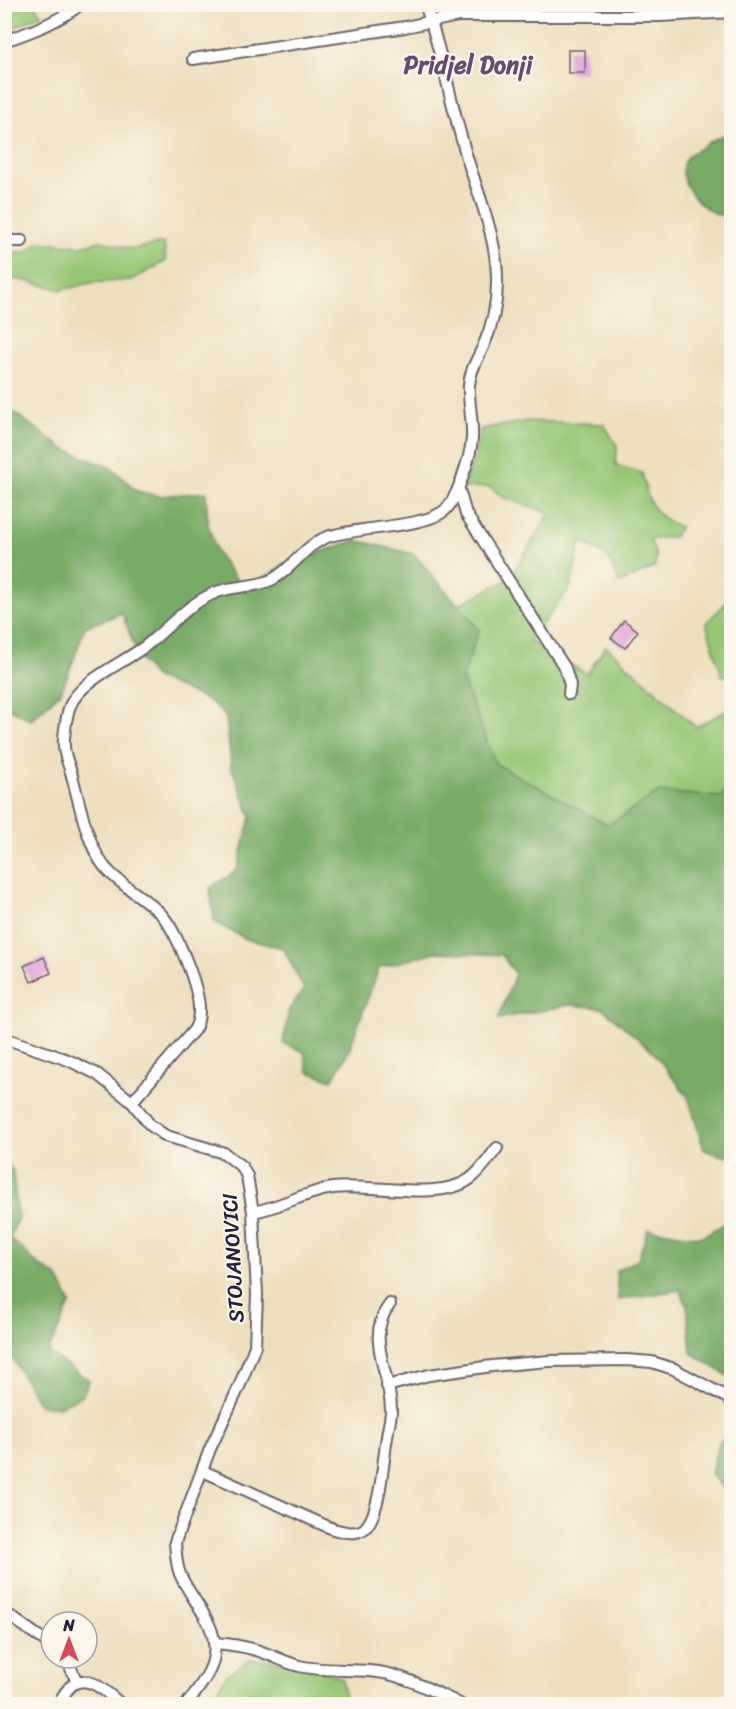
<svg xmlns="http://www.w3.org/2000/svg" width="736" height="1709" viewBox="0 0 736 1709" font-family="Sriracha,sans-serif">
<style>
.green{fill:#95c675;stroke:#5c7458;stroke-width:1.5}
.forest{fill:#78ab66;stroke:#4d6650;stroke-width:1.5}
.building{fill:#e09ed9}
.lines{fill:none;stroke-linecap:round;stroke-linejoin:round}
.minor-casing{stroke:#696469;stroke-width:14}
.minor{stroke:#fff;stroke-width:10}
.labels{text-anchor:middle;stroke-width:4.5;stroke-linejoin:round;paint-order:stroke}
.street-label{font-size:21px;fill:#22223b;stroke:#fbf7ec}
.quarter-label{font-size:24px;font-weight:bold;fill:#644d72;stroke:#fbf7ec}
</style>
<rect width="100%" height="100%" fill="#fbf7ec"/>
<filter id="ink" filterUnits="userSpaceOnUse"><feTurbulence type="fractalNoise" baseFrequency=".0167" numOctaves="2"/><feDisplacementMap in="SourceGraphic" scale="12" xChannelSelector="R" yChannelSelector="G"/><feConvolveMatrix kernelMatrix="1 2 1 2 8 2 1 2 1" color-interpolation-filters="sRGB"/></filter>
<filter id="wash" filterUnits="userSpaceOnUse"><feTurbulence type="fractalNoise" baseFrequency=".008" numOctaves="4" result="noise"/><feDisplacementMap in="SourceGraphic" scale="24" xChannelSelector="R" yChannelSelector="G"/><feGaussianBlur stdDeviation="1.35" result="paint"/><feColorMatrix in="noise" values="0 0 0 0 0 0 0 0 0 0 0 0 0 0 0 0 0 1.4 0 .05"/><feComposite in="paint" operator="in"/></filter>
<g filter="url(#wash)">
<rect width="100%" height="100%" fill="#eee0bf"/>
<!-- green -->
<g class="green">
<path d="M4,5H35L41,15L5,32Z"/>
<path d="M100,241L133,249L164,243L166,261L132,280L90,283L62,290L26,281L5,277V252L25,253L40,242L82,246Z"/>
<path d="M527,421L604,424L617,446L616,465L642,473C649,503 650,514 680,527L674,537L650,539L656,556L655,567L619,583L607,556L581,541L570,588L529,641L587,674L606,646L696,727L731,708V787L720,797L659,792L609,826L496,764L462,679L479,630L458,605L509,579L550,513L504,498L490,487L462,488L474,459L481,429Z"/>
<path d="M731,598V676H722L706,623Z"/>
<path d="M251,1659C283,1661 313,1665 343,1679L345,1704H209L227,1675Z"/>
</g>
<!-- forest -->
<g class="forest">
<path d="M731,133V215C710,223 669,179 687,157C690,153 698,150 702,147C712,140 720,135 731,133Z"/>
<path d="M4,405L64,449L112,468L137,491L159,496L206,492L208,524L217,553L246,592L284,564L356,540L414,554L479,629L462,679L496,764L608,825L659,792L720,797L731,787V1155L725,1157L704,1150L688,1097L653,1052L602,1008L570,1005L498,1019L515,974L502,955L436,952L379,968L348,1053L332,1080L308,1072L304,1052L283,1043L289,1009L304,989L283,948L248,940L214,922L210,888L237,870L251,817L231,766L226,717L211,702L154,677L138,657L122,613L85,627L74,659L61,692L31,720L5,706Z"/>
<path d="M5,1159L13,1171L18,1218L10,1238L40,1266L57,1276L71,1303L48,1352L89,1380L83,1395L59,1407L39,1405L14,1361L5,1338Z"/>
<path d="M731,1216V1378L691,1353L687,1306L680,1290L618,1300L616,1271L638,1259L648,1229L700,1237L728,1222Z"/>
<path d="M731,1434V1500L711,1474L718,1443Z"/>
</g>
<g id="blocks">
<!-- building -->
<g class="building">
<rect x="568" y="50" width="17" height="23"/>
<path d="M624,620L638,631L625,648L611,638Z"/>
<path d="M44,957L51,973L31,982L24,966Z"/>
</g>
</g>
</g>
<g filter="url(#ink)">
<use href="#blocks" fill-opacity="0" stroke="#696469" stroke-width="1.5"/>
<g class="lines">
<defs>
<g id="minor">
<path d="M4,41C31,32 58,22 81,4"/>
<path d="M193,59L405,27L458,16H660L732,12"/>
<path d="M4,241H22"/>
<path d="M459,490L466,514L565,668L570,685L569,694"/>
<path d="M4,1038L68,1060L97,1074L132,1102L150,1125L166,1136L224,1153L242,1167L247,1176L253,1212L257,1295L255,1346L239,1387L210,1449L175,1542C176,1553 176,1564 180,1574C191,1601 219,1624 214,1655C212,1673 197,1690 187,1704"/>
<path d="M132,1102L194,1030C198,1024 199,1019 199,1011C200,989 176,929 160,913C144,897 118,884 104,866C87,845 78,797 71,772C68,763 64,754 64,746C63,738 67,713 70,706C80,680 126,662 148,644C169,627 190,602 217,592C235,585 258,588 275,578C294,567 305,545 327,537C356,527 422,528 444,511C457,501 471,455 472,438C473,420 468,402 469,385C470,371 477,360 483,347C492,327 497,305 497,283C498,234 474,187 462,140C449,95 441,49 425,4"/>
<path d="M253,1212C281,1207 305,1192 333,1188C372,1183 438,1202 470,1179C481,1171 489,1158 497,1148"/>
<path d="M387,1386L429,1375L492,1366L549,1361L626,1360L652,1362L674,1369L732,1400"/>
<path d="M203,1471L333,1529C344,1532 359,1536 367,1526C381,1508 383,1460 387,1437C388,1428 391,1419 391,1410C391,1373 364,1337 390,1304"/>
<path d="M4,1612L51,1645"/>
<path d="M214,1643C229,1644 242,1646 256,1650C270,1654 284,1662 299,1666C322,1671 345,1669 369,1671C401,1673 431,1690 460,1704"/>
<path d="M64,1658L69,1664L77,1682"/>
<path d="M58,1704C62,1698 66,1690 72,1685C88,1672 109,1695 121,1704"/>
</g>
</defs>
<!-- minor casing -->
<use href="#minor" class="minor-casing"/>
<!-- minor -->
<use href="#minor" class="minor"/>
</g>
</g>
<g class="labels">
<!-- street labels -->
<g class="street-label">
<text transform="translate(233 1258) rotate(-93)" y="7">STOJANOVICI</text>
</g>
<!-- quarter labels -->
<g class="quarter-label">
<text x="468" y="73">Pridjel Donji</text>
</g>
</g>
<!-- margin -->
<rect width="736" height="1709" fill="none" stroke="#fbf7ec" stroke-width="24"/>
<!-- north arrow -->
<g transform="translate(69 1640)"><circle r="28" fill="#fbf7ec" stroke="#a4a2a5" stroke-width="1.5"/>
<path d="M0-4.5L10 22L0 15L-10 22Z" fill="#d1495b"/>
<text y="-9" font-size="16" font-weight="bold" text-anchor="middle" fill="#22223b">N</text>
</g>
</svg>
